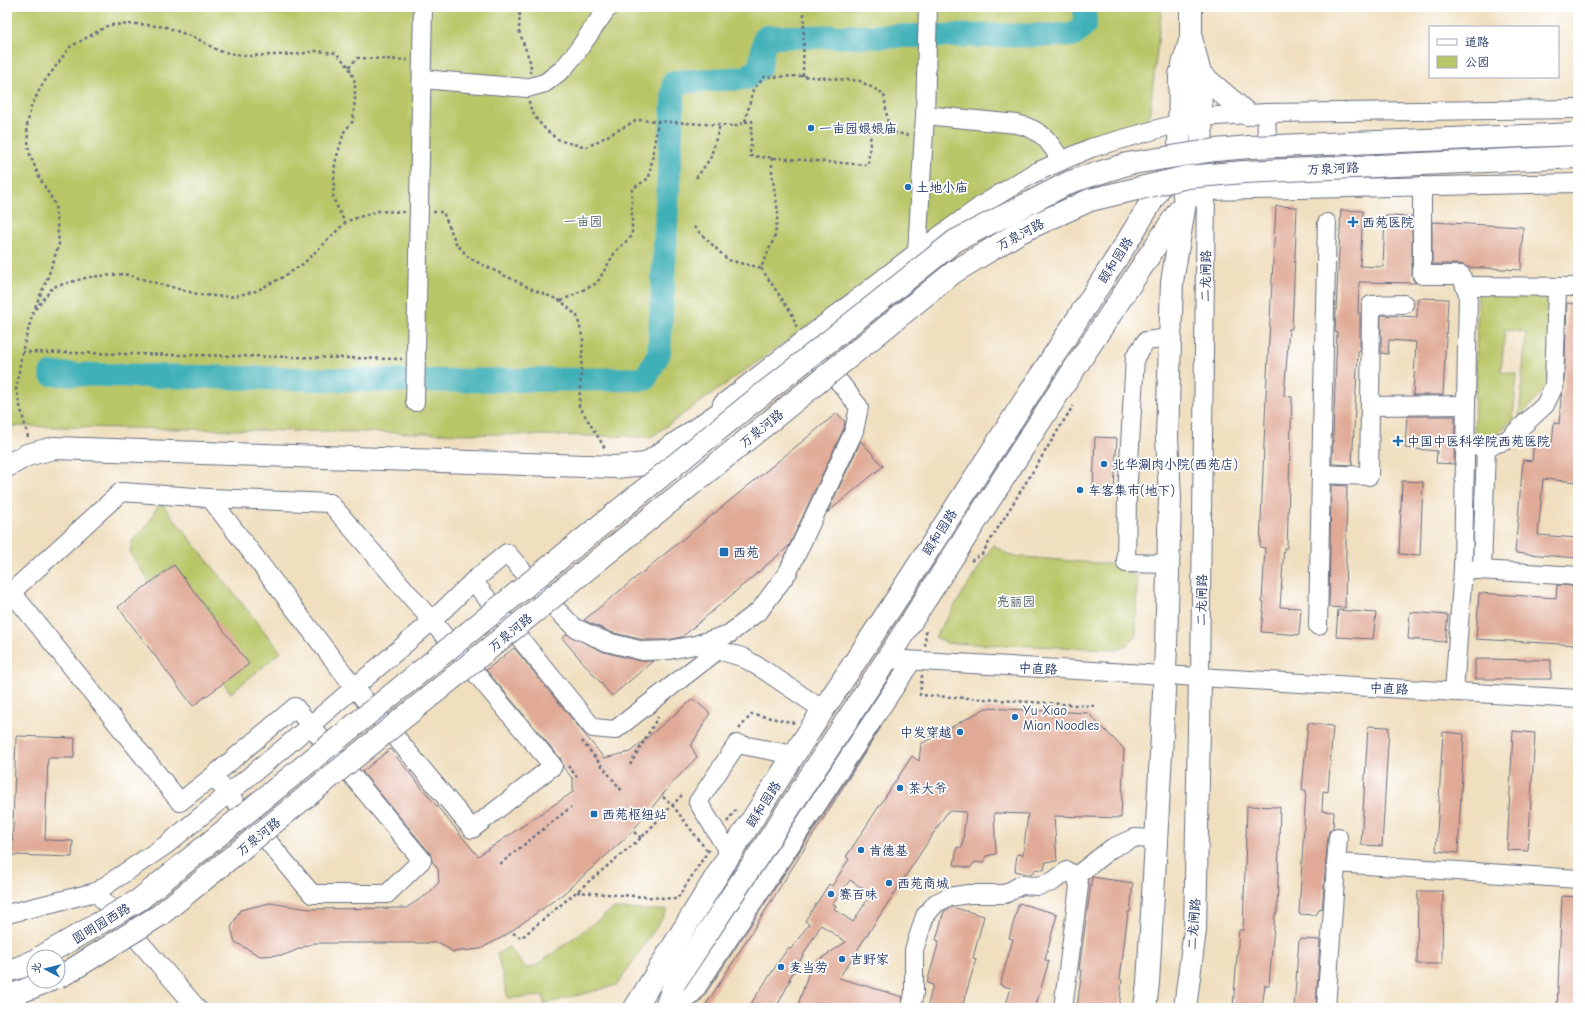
<svg xmlns="http://www.w3.org/2000/svg" width="1585" height="1015" viewBox="0 0 1585 1015" font-family="'Comic Neue','LXGW WenKai TC',sans-serif">
<style>
.green{fill:#b9c668;stroke:#6a7a63}
.lines{fill:none;stroke-linecap:round;stroke-linejoin:round}
.river{stroke:#3fb0b7;stroke-width:24}
.building{fill:#e0aa96;fill-rule:evenodd}
.minor-casing{stroke:#666d80;stroke-width:20}
.major-casing{stroke:#666d80;stroke-width:24}
.highway-casing{stroke:#666d80;stroke-width:24}
.path{stroke:#666d80;stroke-width:2.5;stroke-dasharray:3 3;stroke-linecap:butt}
.minor{stroke:#fff;stroke-width:18}
.major{stroke:#fff;stroke-width:22}
.highway{stroke:#fff;stroke-width:22}
.highway-bridge-casing{stroke:#666d80;stroke-width:24;stroke-linecap:butt}
.highway-bridge{stroke:#fff;stroke-width:22}
.poi-dot{fill:#1f6fb2;stroke:#fff;stroke-width:1.5}
.labels{text-anchor:middle;stroke-width:3.5;stroke-linejoin:round;paint-order:stroke}
.poi-label{font-size:13px;fill:#1b2f5e;stroke:#fff;text-anchor:start}
.street-label{font-size:13px;fill:#1b2f5e;stroke:#fff}
.park-label{font-size:13px;fill:#4a5c61;stroke:#fff}
</style>
<rect width="100%" height="100%" fill="#fff"/>
<filter id="ink" filterUnits="userSpaceOnUse"><feTurbulence type="fractalNoise" baseFrequency=".025" numOctaves="2"/><feDisplacementMap in="SourceGraphic" scale="8" xChannelSelector="R" yChannelSelector="G"/><feConvolveMatrix kernelMatrix="1 2 1 2 8 2 1 2 1" color-interpolation-filters="sRGB"/></filter>
<filter id="wash" filterUnits="userSpaceOnUse"><feTurbulence type="fractalNoise" baseFrequency=".012" numOctaves="4" result="noise"/><feDisplacementMap in="SourceGraphic" scale="16" xChannelSelector="R" yChannelSelector="G"/><feGaussianBlur stdDeviation="0.9" result="paint"/><feColorMatrix in="noise" values="0 0 0 0 0 0 0 0 0 0 0 0 0 0 0 0 0 1.4 0 .05"/><feComposite in="paint" operator="in"/></filter>
<g filter="url(#wash)">
<rect width="100%" height="100%" fill="#f0dfbf"/>
<!-- green -->
<g class="green">
<path d="M7,7H1162L1148,128L1035,165L651,437L7,426Z"/>
<path d="M1478,292L1551,294L1549,385L1519,418L1526,332L1505,330L1501,372L1517,374L1513,419L1494,437L1474,436Z"/>
<path d="M162,504L281,652L231,693L223,683L248,664L174,565L150,583L130,553L132,541L147,526L155,510Z"/>
<path d="M993,545L1011,556L1109,564L1137,576L1136,634C1131,643 1126,646 1116,649L947,643L935,637Z"/>
<path d="M613,909L668,910L617,985L544,1004V996L508,998L497,954L509,947L526,968L534,967Z"/>
</g>
<g class="lines">
<!-- river -->
<path class="river" d="M51,374L413,381L645,379L659,353L674,82L747,78L760,67L765,37L1074,35L1085,24L1084,7"/>
</g>
<g id="blocks">
<!-- building -->
<g class="building">
<path d="M1276,206L1297,207L1292,329H1289L1284,396L1292,397L1287,548H1284L1280,607L1301,608L1299,635L1261,632L1264,602H1262L1265,548L1260,547L1266,395Z"/>
<path d="M1341,210L1363,211L1360,266L1383,267L1385,216L1412,217V275L1413,280L1416,283L1359,282L1358,313H1360V351H1358L1352,465L1332,464L1337,332H1335Z"/>
<path d="M1432,222L1523,227L1521,270L1467,267L1461,264H1432Z"/>
<path d="M1418,298L1448,299L1443,395H1413L1416,342L1389,340L1388,354L1381,353V315L1417,317Z"/>
<path d="M1567,303L1578,304V482L1543,479L1538,535L1578,538V558L1515,553L1523,460L1532,461L1534,442L1552,443L1554,423L1559,424L1561,397L1564,386Z"/>
<path d="M837,413L845,422L844,428L789,546L682,637L668,640H644L610,632L584,620Z"/>
<path d="M1407,416H1455L1454,464L1436,463L1437,451L1405,448Z"/>
<path d="M1095,437L1117,438L1114,491L1093,490Z"/>
<path d="M861,441L883,466L827,513Z"/>
<path d="M1402,481L1423,482L1420,555L1399,554Z"/>
<path d="M1331,485L1347,486L1345,608L1329,607Z"/>
<path d="M174,565L249,664L193,706L118,607Z"/>
<path d="M1557,585L1578,586V645L1476,639L1479,593L1556,598Z"/>
<path d="M1338,610L1376,613L1373,639L1336,637Z"/>
<path d="M1410,612L1448,615L1445,642L1408,639Z"/>
<path d="M567,634L604,652L640,661H653L612,696L562,638Z"/>
<path d="M514,648L604,758L630,752L693,699L710,713L691,746L697,757L674,781L629,835L563,894L503,937L480,949L453,952L440,943H314L284,955L260,956L235,942L231,928L240,910L270,903L309,909L406,908L428,894L439,882L438,869L432,861L430,853L362,772L390,749L478,856L573,792V779L563,767L561,759L486,670Z"/>
<path d="M1475,659L1551,660V679H1475Z"/>
<path d="M986,708L1088,713L1124,749L1121,818L1054,816L1057,861L1046,862L1044,870L1036,869L1031,875L1015,871L1017,854L1023,855L1028,814L994,813L996,854L986,856L984,863L975,862L970,868L954,865L957,847L962,848L966,812L948,811L839,978L903,997L901,1008H797L811,965L846,942L821,925L788,981L791,979L776,1008H748L788,948L791,949L809,924L805,921L829,884L832,886L849,859L846,857L912,756L919,761L921,744ZM850,880L871,894L853,922L834,909L836,906L833,904Z"/>
<path d="M1308,723L1333,726L1328,792L1323,791L1322,811L1334,812L1333,828L1329,831L1328,836L1322,909L1320,908L1316,915L1299,914L1306,790H1302Z"/>
<path d="M1368,726L1389,727L1382,846L1361,845Z"/>
<path d="M881,727L704,1008H693L702,999Z"/>
<path d="M1513,731L1535,733L1528,851L1507,850Z"/>
<path d="M1443,732L1464,734L1458,853L1436,851Z"/>
<path d="M16,736L75,738L74,758H48L45,840L73,841L72,857L12,855Z"/>
<path d="M1247,806L1280,807L1277,914H1275L1269,985H1265L1262,1008H1233L1239,930H1243Z"/>
<path d="M1092,877L1133,883L1130,912H1128L1120,979L1122,980L1119,1008H1077L1082,970H1079Z"/>
<path d="M1418,891H1443L1442,964H1417Z"/>
<path d="M1562,896L1578,897V1008H1557Z"/>
<path d="M1019,903L1057,914L1045,960L1049,961L1035,1008H1005L1011,988L1000,985L1013,939L1009,938Z"/>
<path d="M952,907L984,916L973,958L976,959L962,1008H927L933,985L927,983L939,941L936,940L944,911Z"/>
<path d="M1299,939L1320,940L1316,1008H1294Z"/>
</g>
</g>
</g>
<g filter="url(#ink)">
<use href="#blocks" fill-opacity="0" stroke="#666d80" stroke-width="1"/>
<g class="lines">
<defs>
<g id="minor">
<path d="M422,79L527,88L545,83L563,69L576,53L606,10L610,7"/>
<path d="M1266,113L1269,185"/>
<path d="M925,115L1017,124C1042,130 1049,140 1061,161"/>
<path d="M1195,127L1200,117L1266,113L1578,109"/>
<path d="M1422,186V275H1461L1468,294L1463,569L1578,576"/>
<path d="M1196,197L1206,191L1578,183"/>
<path d="M917,252L925,115L928,7"/>
<path d="M1465,286L1578,287"/>
<path d="M415,402L423,7"/>
<path d="M722,404L917,252L982,205L1032,174L1091,148L1179,123"/>
<path d="M1370,406L1371,305L1404,304"/>
<path d="M1475,446L1486,447L1482,570"/>
<path d="M1486,447L1507,440L1545,405L1554,386L1557,287"/>
<path d="M1321,474L1327,223"/>
<path d="M1168,564L1126,563L1127,497L1135,357L1146,341L1169,338"/>
<path d="M473,581L593,728L615,730L718,650"/>
<path d="M7,596L121,492L210,498L330,503L432,621L553,766L472,829L354,687L210,498"/>
<path d="M7,600H18L180,802L213,776L295,707L422,860L387,894H312L213,776"/>
<path d="M1318,626L1321,474L1369,476L1370,406L1466,405"/>
<path d="M698,644L729,634L760,610L788,572L854,431L859,407L841,384L803,344"/>
<path d="M887,659L1578,699"/>
<path d="M1200,677L1206,191"/>
<path d="M1454,692L1463,569"/>
<path d="M730,854L698,802L737,744L794,755"/>
<path d="M1336,863L1578,879"/>
<path d="M1076,876L1112,848L1134,838L1157,839"/>
<path d="M96,892L197,1008"/>
<path d="M7,914L96,892L166,845L285,747L432,621L473,581L507,553L556,609L575,628L607,642L643,651L669,650L695,645L718,650L742,657L764,670L823,710"/>
<path d="M678,1008L693,993L912,661"/>
<path d="M911,1008L914,993V950L925,916L936,903L949,897L968,894H1005L1021,885L1038,886L1052,882L1067,871L1076,876L1079,886L1063,1008"/>
<path d="M1326,1008L1338,837"/>
</g>
<g id="major">
<path d="M1191,7V38L1200,74L1202,154L1206,191"/>
<path d="M1200,74L1247,114"/>
<path d="M635,1008L730,854L823,710L892,606L1127,242L1179,156"/>
<path d="M666,1008L674,984L887,659L1059,392L1180,209"/>
<path d="M1145,1008L1148,983L1162,736L1166,647L1170,497L1167,437L1172,282L1185,203L1179,156L1180,75L1191,38"/>
<path d="M1185,1008L1195,930L1200,677"/>
</g>
<g id="highway">
<path d="M7,466L27,455L54,448L616,467L646,464L720,413L745,408"/>
<path d="M7,971L21,967L34,961"/>
<path d="M7,997L48,981"/>
</g>
</defs>
<!-- minor casing -->
<use href="#minor" class="minor-casing"/>
<!-- major casing -->
<use href="#major" class="major-casing"/>
<!-- highway casing -->
<use href="#highway" class="highway-casing"/>
<!-- path -->
<g class="path">
<path d="M520,7L519,31L531,64L530,73"/>
<path d="M349,67L357,58L408,60"/>
<path d="M803,76L804,7"/>
<path d="M529,101C530,115 549,136 562,141C570,144 579,145 587,147L637,120L737,126L745,122L753,90L764,77L803,76L860,81L884,94L889,132L909,135"/>
<path d="M745,122L752,121L750,156L868,165L871,131L889,132"/>
<path d="M772,158V174L778,212L775,236L761,268L792,314L797,328"/>
<path d="M696,178L710,159L720,125"/>
<path d="M433,212H443L456,243L469,258L532,289L561,301L577,316L583,339L579,406L606,450"/>
<path d="M694,227L728,260L761,268"/>
<path d="M561,301L597,283L615,252L632,236V189L649,178L658,121"/>
<path d="M35,307L48,277L59,244L55,204L39,177L29,152L27,126L31,107L42,85L70,47L109,25L138,24L166,27L196,38L219,51L246,56L300,54L315,51L336,53L349,67L355,82V99L353,121L344,132L335,163L333,198L345,223"/>
<path d="M22,352L402,359"/>
<path d="M28,437L16,390L22,352L33,312L53,287L89,277L124,274L201,295L230,297L256,291L283,277L303,264L347,221L378,211L404,212"/>
<path d="M971,561L982,554L1073,406"/>
<path d="M925,646L926,631"/>
<path d="M922,675L920,695L1094,706"/>
<path d="M739,729L752,714L795,723"/>
<path d="M582,741L623,792"/>
<path d="M630,765L658,717"/>
<path d="M568,766L577,777"/>
<path d="M663,797L673,806L708,852"/>
<path d="M727,822L737,808"/>
<path d="M634,832L641,838"/>
<path d="M500,864L571,807"/>
<path d="M577,892L677,899L710,848"/>
<path d="M513,933L521,938L641,838L684,793"/>
</g>
<!-- minor -->
<use href="#minor" class="minor"/>
<!-- major -->
<use href="#major" class="major"/>
<!-- highway -->
<use href="#highway" class="highway"/>
<defs>
<g id="highway-bridge">
<path d="M41,957L139,900L745,408L955,241L1070,182L1127,164L1215,150L1250,147L1578,134"/>
<path d="M58,977L70,971L160,915L954,272L1020,232L1090,200L1187,177L1244,172L1578,157"/>
</g>
</defs>
<!-- highway-bridge casing -->
<use href="#highway-bridge" class="highway-bridge-casing"/>
<!-- highway-bridge -->
<use href="#highway-bridge" class="highway-bridge"/>
</g>
</g>
<!-- markers -->
<g class="poi-dot">
<circle cx="811" cy="128" r="4"/>
<circle cx="908" cy="187" r="4"/>
<path d="M1351 216h4v4h4v4h-4v4h-4v-4h-4v-4h4z"/>
<path d="M1396 435h4v4h4v4h-4v4h-4v-4h-4v-4h4z"/>
<circle cx="1104" cy="464" r="4"/>
<circle cx="1080" cy="490" r="4"/>
<rect x="719" y="547" width="10" height="10" rx="2"/>
<circle cx="1015" cy="717" r="4"/>
<circle cx="960" cy="732" r="4"/>
<circle cx="900" cy="788" r="4"/>
<rect x="590" y="810" width="8" height="8" rx="2"/>
<circle cx="861" cy="850" r="4"/>
<circle cx="889" cy="883" r="4"/>
<circle cx="831" cy="894" r="4"/>
<circle cx="842" cy="959" r="4"/>
<circle cx="781" cy="967" r="4"/>
</g>
<g class="labels">
<!-- poi labels -->
<g class="poi-label">
<text x="819" y="133">一亩园娘娘庙</text>
<text x="916" y="192">土地小庙</text>
<text x="1362" y="227">西苑医院</text>
<text x="1407" y="446">中国中医科学院西苑医院</text>
<text x="1112" y="469">北华涮肉小院(西苑店)</text>
<text x="1088" y="495">车客集市(地下)</text>
<text x="733" y="557">西苑</text>
<text x="1023" y="715">Yu Xiao<tspan x="1023" dy="15">Mian Noodles</tspan></text>
<text x="952" y="737" text-anchor="end">中发穿越</text>
<text x="908" y="793">茶大爷</text>
<text x="602" y="819">西苑枢纽站</text>
<text x="869" y="855">肯德基</text>
<text x="897" y="888">西苑商城</text>
<text x="839" y="899">赛百味</text>
<text x="850" y="964">吉野家</text>
<text x="789" y="972">麦当劳</text>
</g>
<!-- street labels -->
<g class="street-label">
<text transform="translate(1333 168) rotate(-3)" y="5">万泉河路</text>
<text transform="translate(1020 234) rotate(-28)" y="5">万泉河路</text>
<text transform="translate(1115 260) rotate(-57)" y="5">颐和园路</text>
<text transform="translate(1205 276) rotate(-89)" y="5">二龙闸路</text>
<text transform="translate(761 428) rotate(-39)" y="5">万泉河路</text>
<text transform="translate(939 532) rotate(-57)" y="5">颐和园路</text>
<text transform="translate(1201 600) rotate(-89)" y="5">二龙闸路</text>
<text transform="translate(510 632) rotate(-39)" y="5">万泉河路</text>
<text transform="translate(1038 668) rotate(3)" y="5">中直路</text>
<text transform="translate(1389 688) rotate(3)" y="5">中直路</text>
<text transform="translate(763 804) rotate(-57)" y="5">颐和园路</text>
<text transform="translate(258 836) rotate(-39)" y="5">万泉河路</text>
<text transform="translate(101 923) rotate(-31)" y="5">圆明园西路</text>
<text transform="translate(1193 924) rotate(-86)" y="5">二龙闸路</text>
</g>
<!-- park labels -->
<g class="park-label">
<text x="583" y="226">一亩园</text>
<text x="1016" y="606">亮丽园</text>
</g>
</g>
<!-- margin -->
<rect width="1585" height="1015" fill="none" stroke="#fff" stroke-width="24"/>
<!-- legend -->
<rect x="1429" y="26" width="130" height="52" fill="#ffffff" stroke="#a4acbf"/>
<rect x="1437" y="39" width="20" height="6" fill="#ffffff" stroke="#a4acbf"/>
<text x="1465" y="46" font-size="12" fill="#1b2f5e">道路</text>
<rect x="1437" y="56" width="20" height="12" fill="#b9c668" stroke="#a4acbf"/>
<text x="1465" y="66" font-size="12" fill="#1b2f5e">公园</text>
<!-- north arrow -->
<g transform="translate(46 969) rotate(277)"><circle r="19" fill="#ffffff" stroke="#a4acbf"/>
<path d="M0-3L7 15L0 10L-7 15Z" fill="#1f6fb2"/>
<text y="-6" font-size="11" font-weight="bold" text-anchor="middle" fill="#1b2f5e">北</text>
</g>
</svg>
